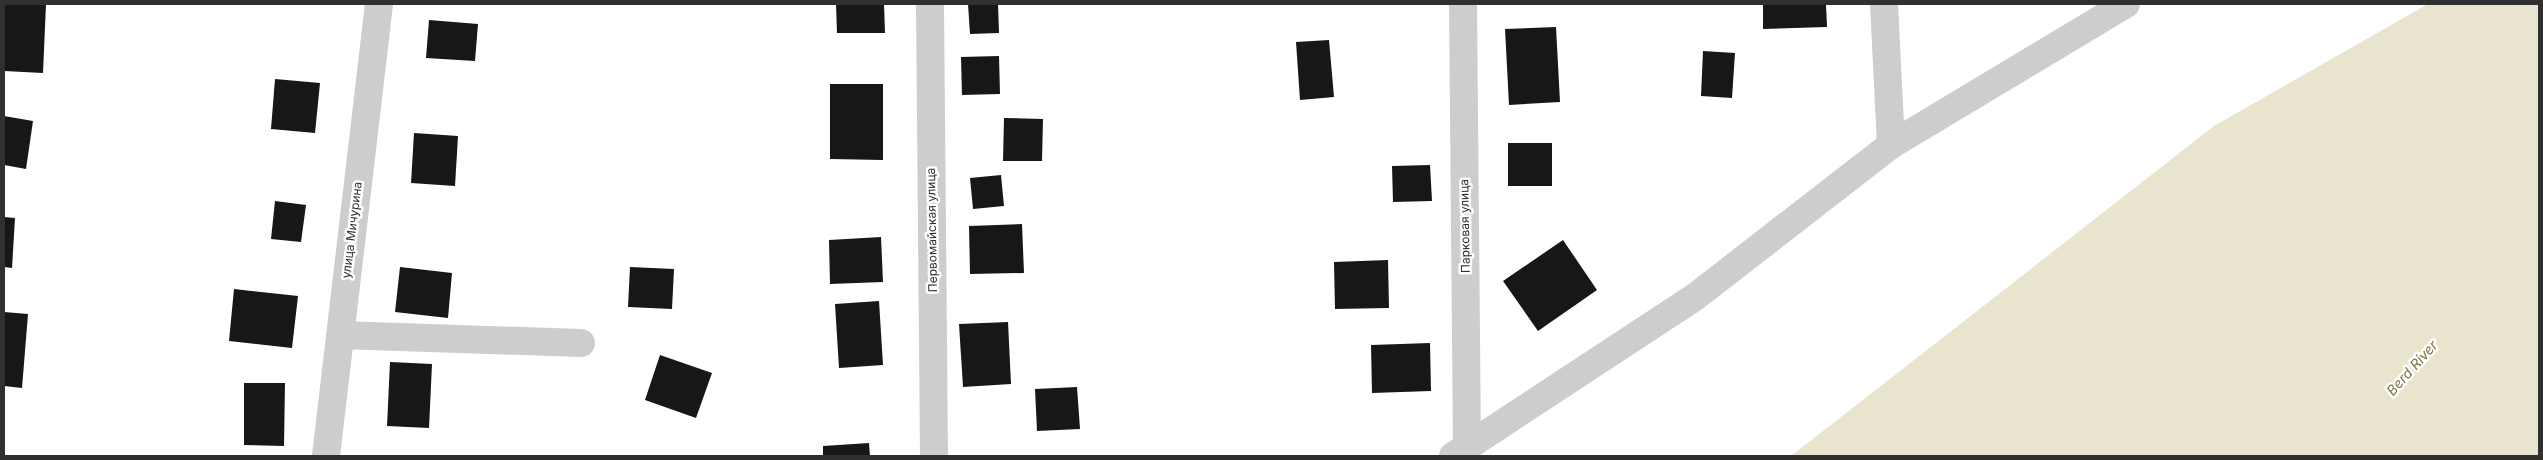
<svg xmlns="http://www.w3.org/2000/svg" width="2543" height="460" viewBox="0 0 2543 460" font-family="Inter,sans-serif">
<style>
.water{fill:#e9e4cd}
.building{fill:#171717}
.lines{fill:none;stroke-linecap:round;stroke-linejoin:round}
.minor{stroke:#cdcdcd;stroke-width:28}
.labels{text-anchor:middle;stroke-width:5;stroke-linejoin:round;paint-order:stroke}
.street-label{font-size:12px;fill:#303030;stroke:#fff}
.water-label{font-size:14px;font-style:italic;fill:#7e7340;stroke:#fff}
</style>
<rect width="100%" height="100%" fill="#fff"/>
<!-- water -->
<path class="water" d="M2428,4H2539V456H1791L2214,126Z"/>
<!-- building -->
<g class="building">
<path d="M4,4H46L43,73L4,71Z"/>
<path d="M836,4H884L885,33H837Z"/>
<path d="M968,4H998L999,33L970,34Z"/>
<path d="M1763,4H1826L1827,27L1763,29Z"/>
<path d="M429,20L478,24L475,61L426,58Z"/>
<path d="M1556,27L1560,102L1509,105L1505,29Z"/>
<path d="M1329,40L1334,97L1300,100L1296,42Z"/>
<path d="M1703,51L1735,53L1732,98L1701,96Z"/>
<path d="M999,56L1000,94L962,95L961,57Z"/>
<path d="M275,79L320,83L315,133L271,129Z"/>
<path d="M830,84H883V160L830,159Z"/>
<path d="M4,116L33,121L26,169L4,165Z"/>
<path d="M1004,118L1043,119L1042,161H1003Z"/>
<path d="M414,133L458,136L455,186L411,183Z"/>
<rect x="1508" y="143" width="44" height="43"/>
<path d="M1430,165L1432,201L1393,202L1392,166Z"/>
<path d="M1001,175L1004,206L973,209L970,178Z"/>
<path d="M275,201L306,205L301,242L271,239Z"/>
<path d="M4,217L15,218L12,268L4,267Z"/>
<path d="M1022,224L1024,273L970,274L969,226Z"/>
<path d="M881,237L883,282L830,284L829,240Z"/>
<path d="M1563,240L1597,290L1538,331L1503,281Z"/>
<path d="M1388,260L1389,308L1335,309L1334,262Z"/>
<path d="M400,267L452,273L448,318L395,312Z"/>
<path d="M630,267L674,269L672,309L628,307Z"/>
<path d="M234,289L298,296L292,348L229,341Z"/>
<path d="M879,301L883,365L839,368L835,304Z"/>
<path d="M4,312L28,314L22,388L4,386Z"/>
<path d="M1008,322L1011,384L963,387L959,324Z"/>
<path d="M1430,343L1431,391L1372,393L1371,345Z"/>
<path d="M660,355L712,373L696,418L645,400Z"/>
<path d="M390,362L432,364L429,428L387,426Z"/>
<path d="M244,383H285L284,446L244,445Z"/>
<path d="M1077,387L1080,429L1037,431L1035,389Z"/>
<path d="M869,443L870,456H823V446Z"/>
</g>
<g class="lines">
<!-- minor -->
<g class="minor">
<path d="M930,4L934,456"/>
<path d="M1463,4L1467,447"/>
<path d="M1884,4L1891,145"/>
<path d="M340,335L581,343"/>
<path d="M326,456L379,4"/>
<path d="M1453,456L1695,297L1891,145L2126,4"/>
</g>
</g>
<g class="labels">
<!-- street labels -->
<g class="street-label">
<text transform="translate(1465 226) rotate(-91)" y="4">Парковая улица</text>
<text transform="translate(352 230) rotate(-83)" y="4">улица Мичурина</text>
<text transform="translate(932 230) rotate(-91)" y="4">Первомайская улица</text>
</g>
<!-- water labels -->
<g class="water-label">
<text transform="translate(2412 368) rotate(-48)" y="5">Berd River</text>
</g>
</g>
<!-- border -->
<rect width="2543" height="460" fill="none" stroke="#303030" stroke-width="10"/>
</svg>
